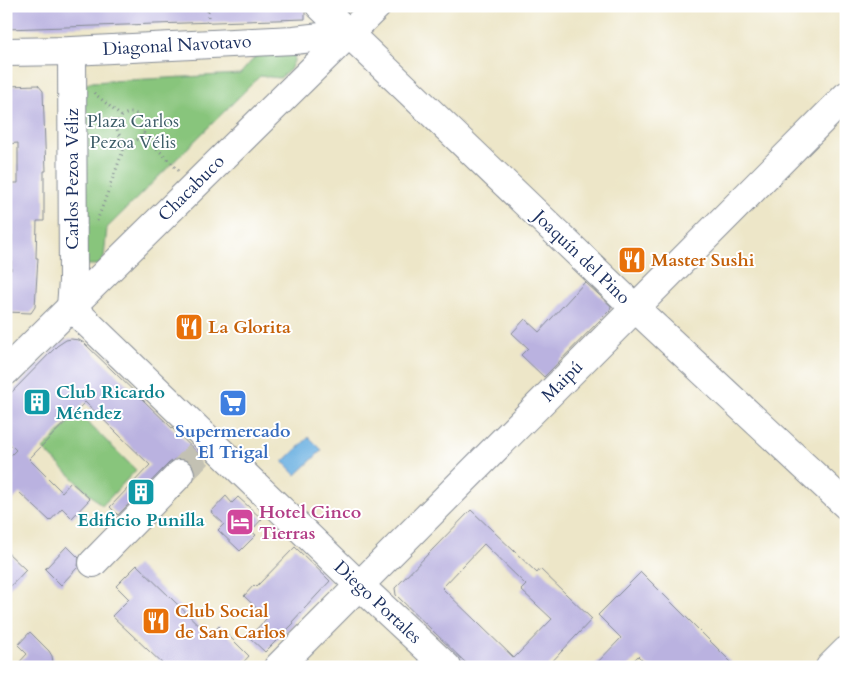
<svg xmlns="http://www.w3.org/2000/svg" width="852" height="673" viewBox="0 0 852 673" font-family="Cardo,serif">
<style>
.green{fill:#88c57b;stroke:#527a6c}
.water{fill:#6ab0e1;stroke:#4270a0}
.building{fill:#bab2e0;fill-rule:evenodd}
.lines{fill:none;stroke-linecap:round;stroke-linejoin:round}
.minor-tunnel{stroke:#c3c1b3;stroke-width:28;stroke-dasharray:28 14;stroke-linecap:butt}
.minor-casing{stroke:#848a93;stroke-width:30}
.path{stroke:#848a93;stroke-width:3;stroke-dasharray:1 4;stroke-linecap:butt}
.minor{stroke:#fff;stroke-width:28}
.labels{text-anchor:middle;stroke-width:4;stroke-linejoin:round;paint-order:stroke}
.street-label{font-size:18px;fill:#1b2f5e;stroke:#fff}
.park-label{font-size:18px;fill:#3c5c67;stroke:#fff}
.food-label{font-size:18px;font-weight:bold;fill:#c56008;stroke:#fff;text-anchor:start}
.culture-label{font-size:18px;font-weight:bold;fill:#0d838f;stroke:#fff;text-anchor:start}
.shop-label{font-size:18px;font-weight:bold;fill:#366cbe;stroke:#fff}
.hotel-label{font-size:18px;font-weight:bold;fill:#b23c85;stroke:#fff;text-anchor:start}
</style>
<rect width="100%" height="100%" fill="#fff"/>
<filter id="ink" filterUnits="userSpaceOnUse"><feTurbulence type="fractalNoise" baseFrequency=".02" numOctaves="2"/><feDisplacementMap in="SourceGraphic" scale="10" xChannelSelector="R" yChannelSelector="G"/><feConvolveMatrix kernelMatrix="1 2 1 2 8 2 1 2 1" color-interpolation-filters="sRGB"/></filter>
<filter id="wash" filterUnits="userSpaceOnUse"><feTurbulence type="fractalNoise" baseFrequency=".0096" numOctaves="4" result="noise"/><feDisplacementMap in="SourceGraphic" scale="20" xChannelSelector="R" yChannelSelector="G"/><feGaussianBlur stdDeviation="1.12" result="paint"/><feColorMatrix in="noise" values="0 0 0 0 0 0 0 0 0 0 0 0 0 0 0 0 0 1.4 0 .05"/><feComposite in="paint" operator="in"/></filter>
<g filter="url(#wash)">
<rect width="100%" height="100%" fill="#ede6c8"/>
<!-- green -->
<g class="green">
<path d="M291,47L295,59L290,70L280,78L260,76L107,228L104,258L99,265H85L82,86L91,82L240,74L263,48Z"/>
<path d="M78,413L136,470L102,506L43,449Z"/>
</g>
<!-- water -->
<path class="water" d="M309,437L322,450L296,475L283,462Z"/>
<g id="blocks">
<!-- building -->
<g class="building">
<path d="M6,6H305V19L6,29Z"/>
<path d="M38,85L43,91L46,171H44V221H37L36,258H38L35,307L31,313L6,312V270H11L12,235H6V183H18V143L6,144V86Z"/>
<path d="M585,282L611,306L610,310L544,377L521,355L528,348L512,333L525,319L539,332Z"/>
<path d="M71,339L79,340L84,343L202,457L193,466L191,463L183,459H175L169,463L118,515L110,507L150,465L85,402L29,459L62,492L71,482L90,499L72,518L62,508L50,521L20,493L6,507V460L16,450L6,440V398L57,346L66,340Z"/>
<path d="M226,496L232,503L238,497L262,519L251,531L256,535L240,551L218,530L224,524L211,512Z"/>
<path d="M471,510L537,573L540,569L592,619L547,667H470L396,595L395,588ZM484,544L526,585L521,590L552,619L514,658L442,588Z"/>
<path d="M67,546L79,558L78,567L61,585L45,569Z"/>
<path d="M295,547L330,581L292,622L294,623L265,652L249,637L267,618L244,596L254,585L256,587Z"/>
<path d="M6,551L26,570L6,591Z"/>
<path d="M137,565L210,636L219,626L249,656L239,667H166L112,616L129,599L116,586Z"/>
<path d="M641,572L736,667H649L638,656L628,667H593L621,638L598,615Z"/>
<path d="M30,632L49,651L52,656L53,662L48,667H15L27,654L18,645Z"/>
</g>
</g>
</g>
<g filter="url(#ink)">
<use href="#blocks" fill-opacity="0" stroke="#848a93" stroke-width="1"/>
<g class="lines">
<!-- minor-tunnel -->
<path class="minor-tunnel" d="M180,474L199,454"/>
<defs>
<g id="minor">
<path d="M320,6L635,308L846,505"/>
<path d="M72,51L73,281L71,307L359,585L447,667"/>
<path d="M6,52L72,51L294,40L348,34"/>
<path d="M6,371L377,6"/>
<path d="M93,563L180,474"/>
<path d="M278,667L846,96"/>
<path d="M830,667L846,651"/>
</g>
</defs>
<!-- minor casing -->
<use href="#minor" class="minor-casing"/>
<!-- path -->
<g class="path">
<path d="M208,6V23"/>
<path d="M94,93L121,116"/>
<circle cx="131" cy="127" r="14"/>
<path d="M143,134L179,171"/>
<path d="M97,221L127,140"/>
</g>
<!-- minor -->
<use href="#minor" class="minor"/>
</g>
</g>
<!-- icons -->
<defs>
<symbol id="restaurant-square" viewBox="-11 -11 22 22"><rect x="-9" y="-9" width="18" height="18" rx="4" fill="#e8710a" stroke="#fff"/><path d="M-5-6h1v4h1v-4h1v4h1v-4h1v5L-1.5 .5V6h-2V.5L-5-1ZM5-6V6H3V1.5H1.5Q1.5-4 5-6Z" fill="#fff"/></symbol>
<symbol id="building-square" viewBox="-11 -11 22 22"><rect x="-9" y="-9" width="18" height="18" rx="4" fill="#0f9aa8" stroke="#fff"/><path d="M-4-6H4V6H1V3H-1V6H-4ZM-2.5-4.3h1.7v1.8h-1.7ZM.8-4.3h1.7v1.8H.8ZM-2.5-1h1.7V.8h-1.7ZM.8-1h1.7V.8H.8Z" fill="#fff"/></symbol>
<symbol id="supermarket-square" viewBox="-11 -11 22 22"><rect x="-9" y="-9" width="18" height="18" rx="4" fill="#3f7fe0" stroke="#fff"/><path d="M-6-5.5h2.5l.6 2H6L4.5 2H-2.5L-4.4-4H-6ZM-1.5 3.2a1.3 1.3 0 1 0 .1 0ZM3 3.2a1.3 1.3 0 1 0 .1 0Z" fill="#fff"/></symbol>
<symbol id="hotel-square" viewBox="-11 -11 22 22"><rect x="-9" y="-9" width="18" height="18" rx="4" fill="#d1479c" stroke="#fff"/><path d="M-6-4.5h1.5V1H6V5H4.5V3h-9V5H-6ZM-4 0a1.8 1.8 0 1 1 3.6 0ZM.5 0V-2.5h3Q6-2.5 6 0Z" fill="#fff"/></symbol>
</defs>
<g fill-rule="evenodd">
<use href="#restaurant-square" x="616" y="244" width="32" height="32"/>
<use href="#restaurant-square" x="173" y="311" width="32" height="32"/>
<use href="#building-square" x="21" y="386" width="32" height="32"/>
<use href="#supermarket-square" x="217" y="387" width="32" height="32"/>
<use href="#building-square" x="125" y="476" width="32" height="32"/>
<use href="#hotel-square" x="224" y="506" width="32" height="32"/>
<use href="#restaurant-square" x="140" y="605" width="32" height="32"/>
</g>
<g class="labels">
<!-- street labels -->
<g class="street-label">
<text transform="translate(177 45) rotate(-3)" y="6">Diagonal Navotavo</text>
<text transform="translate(72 179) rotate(-90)" y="6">Carlos Pezoa Véliz</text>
<text transform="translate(191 188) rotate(-45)" y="6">Chacabuco</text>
<text transform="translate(582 257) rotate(44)" y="6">Joaquín del Pino</text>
<text transform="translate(562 381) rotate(-45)" y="6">Maipú</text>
<text transform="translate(378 602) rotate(43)" y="6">Diego Portales</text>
</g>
<!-- park labels -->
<g class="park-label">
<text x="133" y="127">Plaza Carlos<tspan x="133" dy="21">Pezoa Vélis</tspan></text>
</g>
<!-- food labels -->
<g class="food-label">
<text x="651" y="266">Master Sushi</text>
<text x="208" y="333">La Glorita</text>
<text x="175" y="617">Club Social<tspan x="175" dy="21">de San Carlos</tspan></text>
</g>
<!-- culture labels -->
<g class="culture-label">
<text x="56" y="398">Club Ricardo<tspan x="56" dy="21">Méndez</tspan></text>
<text x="141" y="526" text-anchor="middle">Edificio Punilla</text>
</g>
<!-- shop labels -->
<g class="shop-label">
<text x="233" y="437">Supermercado<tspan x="233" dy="21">El Trigal</tspan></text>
</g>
<!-- hotel labels -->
<g class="hotel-label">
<text x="259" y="518">Hotel Cinco<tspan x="259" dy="21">Tierras</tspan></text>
</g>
</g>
<!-- margin -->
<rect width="852" height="673" fill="none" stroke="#fff" stroke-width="25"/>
</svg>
